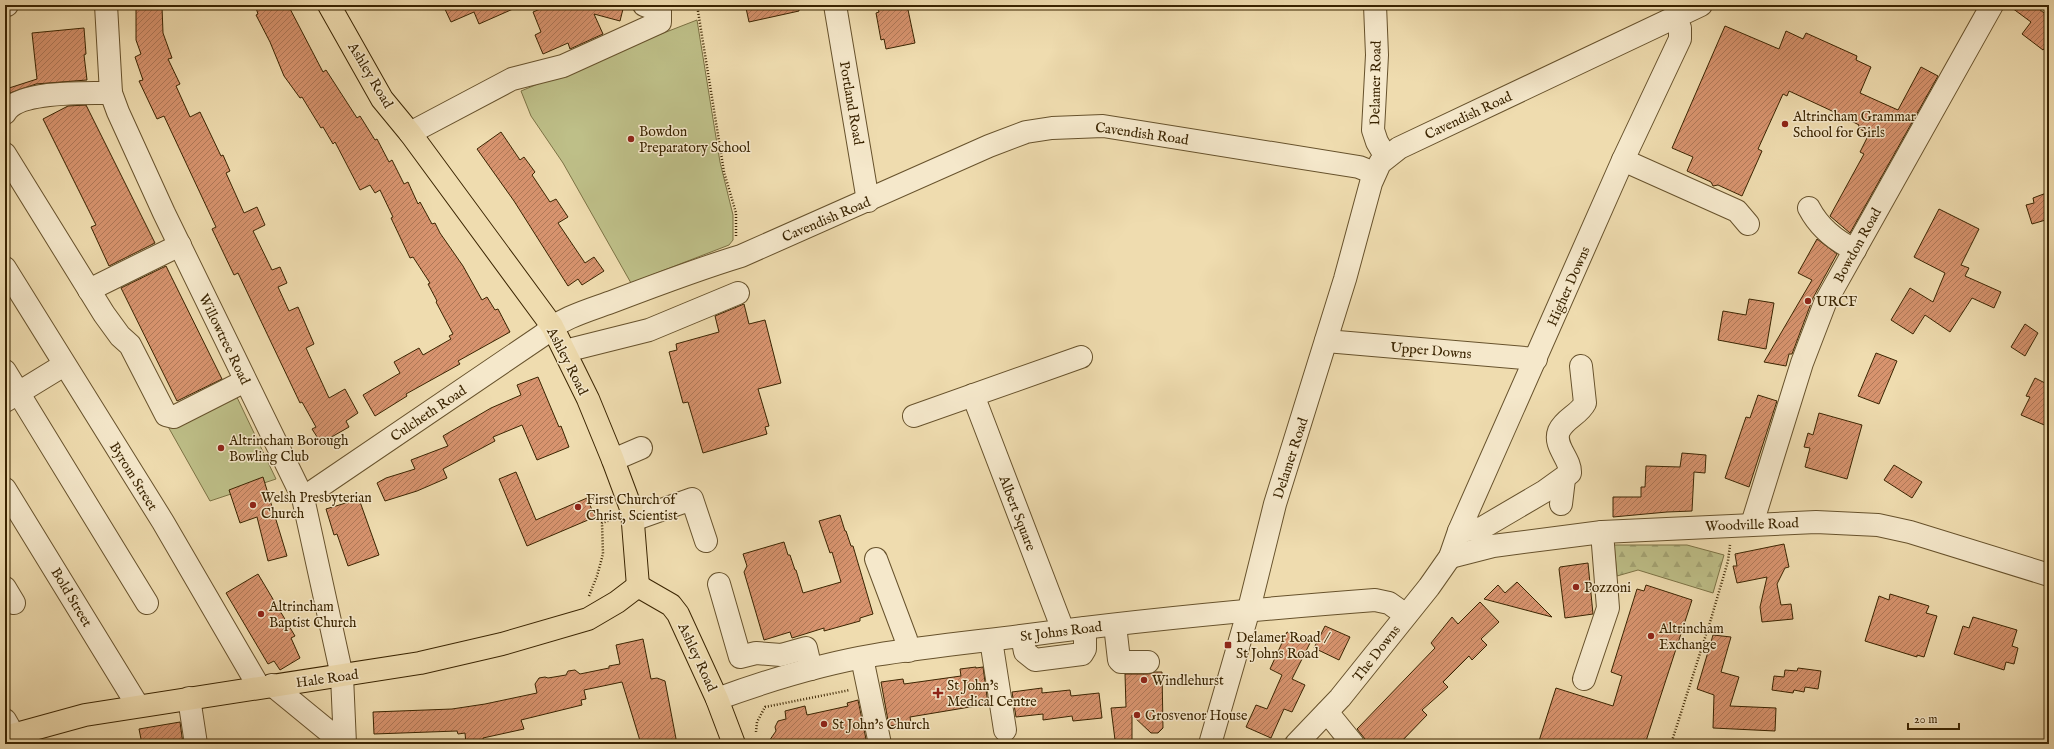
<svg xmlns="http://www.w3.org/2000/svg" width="2054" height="749" viewBox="0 0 2054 749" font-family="'IM FELL English',serif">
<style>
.forest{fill:url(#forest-firs);stroke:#7c7244}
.park{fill:#bebf88;stroke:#7c7244}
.building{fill:url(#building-hatch);stroke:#3a2401}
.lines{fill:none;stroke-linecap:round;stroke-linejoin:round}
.minor-casing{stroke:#67522c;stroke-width:24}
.major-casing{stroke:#3a2401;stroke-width:24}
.path{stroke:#3a2401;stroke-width:2.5;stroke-dasharray:1 2;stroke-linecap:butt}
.minor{stroke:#f5e8cb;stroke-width:22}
.major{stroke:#efdcaf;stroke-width:22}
.poi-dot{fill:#8f2418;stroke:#f5e8cb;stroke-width:1.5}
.labels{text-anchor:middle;stroke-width:3;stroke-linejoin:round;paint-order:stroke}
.street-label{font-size:14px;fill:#3a2401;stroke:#f5e8cb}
.poi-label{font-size:14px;fill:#3a2401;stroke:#f5e8cb;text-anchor:start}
</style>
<defs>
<pattern id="forest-firs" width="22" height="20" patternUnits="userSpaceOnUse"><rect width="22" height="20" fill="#bebf88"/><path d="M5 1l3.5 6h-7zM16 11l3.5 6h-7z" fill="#a4a474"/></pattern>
<pattern id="building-hatch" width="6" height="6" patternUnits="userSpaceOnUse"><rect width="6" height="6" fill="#d7936e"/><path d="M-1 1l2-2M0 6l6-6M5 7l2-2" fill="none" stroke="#af7858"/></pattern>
</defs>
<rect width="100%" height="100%" fill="#efdcaf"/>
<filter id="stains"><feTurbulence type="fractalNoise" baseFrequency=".005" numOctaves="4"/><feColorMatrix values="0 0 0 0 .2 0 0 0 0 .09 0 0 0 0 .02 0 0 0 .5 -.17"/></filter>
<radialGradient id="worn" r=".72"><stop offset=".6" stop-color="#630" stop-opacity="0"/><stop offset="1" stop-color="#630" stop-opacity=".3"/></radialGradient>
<!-- forest -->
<path class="forest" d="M1614,545H1687L1724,555L1713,593L1638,570L1617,576Z"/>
<!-- park -->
<g class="park">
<path d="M697,20L720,162L733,215V240L729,245L631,283L563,163L531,116L521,91L612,53Z"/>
<path d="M233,389L276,479L210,501L166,423Z"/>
</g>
<!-- building -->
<g class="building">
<path d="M255,5H288L323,72L326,70L357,118L360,116L375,140L377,139L389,162L392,160L404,184L408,182L418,204L420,202L432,224L435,223L440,233L463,266L482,300L487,297L495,310L498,309L510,332L458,361L460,364L406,394L407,396L375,416L363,395L400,373L394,362L419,348L423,355L451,339L449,336L453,334L436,302L437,301L428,284L430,283L413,257L410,258L391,218L393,217L380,190L375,193L370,185L360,190L335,142L333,144L323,127L321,128L302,97L300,98L284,76L270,42L256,15L258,14Z"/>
<path d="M443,5H522L479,24L474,12L451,22Z"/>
<path d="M550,5H624L620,21L594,14L603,34L570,49L568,43L543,54L535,35L541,32L533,12Z"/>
<path d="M749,5H799V11L749,22L746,8L750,7Z"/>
<path d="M877,5H907L915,43L886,49L884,39L881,40L876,13L879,12Z"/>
<path d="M2008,5H2034L2049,17V43L2043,50L2022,34L2031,22Z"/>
<path d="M162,7L163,33L172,58L168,59L180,84L176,86L190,117L200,112L221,156L223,155L230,171L226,173L244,213L257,207L265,225L253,231L272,270L280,267L287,283L278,287L289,311L298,307L314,344L306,348L329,398L345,389L358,413L346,421L349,427L321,443L312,429L316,427L302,402L300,403L238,273L234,275L212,229L216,227L164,116L157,119L139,81L143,80L135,57L141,54L136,40V8Z"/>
<path d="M1725,26L1779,49L1786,31L1803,39L1806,33L1857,56L1856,60L1871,67L1860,93L1898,110L1921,67L1938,76L1850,233L1830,216L1864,154L1860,152L1869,134L1858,128L1859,125L1832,111L1789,91L1787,96L1783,94L1758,149L1762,151L1742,196L1718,185L1713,186L1711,182L1687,171L1693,157L1672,148Z"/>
<path d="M84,28L86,54L84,55L87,80L36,84L7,94L6,89L37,79L32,33Z"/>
<path d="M86,105L155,243L109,266L91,227L96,225L43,119L68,106Z"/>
<path d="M501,132L520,160L524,157L535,172L532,175L550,202L556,199L568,217L558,223L585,263L594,257L604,271L582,285L578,279L568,286L514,201L477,149Z"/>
<path d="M2049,192V219L2032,224L2026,205L2034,203L2033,198Z"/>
<path d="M1939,209L1979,229L1961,265L1969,268L1965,276L2001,292L1994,308L1972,298L1950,332L1925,315L1913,334L1891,320L1910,288L1933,302L1945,273L1914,257Z"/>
<path d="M1817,239L1837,254L1813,298L1792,354H1789L1786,366L1764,362L1812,280L1798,273Z"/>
<path d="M166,266L222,379L177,401L121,288Z"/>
<path d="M1749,299L1774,303L1766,349L1718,340L1723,311L1746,315Z"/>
<path d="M744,304L749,324L765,320L781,383L758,389L769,426L765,427L767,434L703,453L688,402L683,403L669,352L677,350L676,344L719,332L715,316Z"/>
<path d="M2025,324L2038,333L2025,356L2011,347Z"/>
<path d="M1876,353L1897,361L1879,404L1858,396Z"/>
<path d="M538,377L559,427L561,426L569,447L537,460L522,425L493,437L495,441L443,469L447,478L417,491L385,501L377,483L386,478L415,469L411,460L448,446L443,436L491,408L521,395L517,385Z"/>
<path d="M2035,378L2049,385V427L2021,415L2030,397L2026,396Z"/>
<path d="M1758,395L1777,401L1749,487L1725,478L1746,417L1750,418Z"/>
<path d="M1819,413L1862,425L1847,479L1805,467L1810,448L1804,447L1808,433L1813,435Z"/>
<path d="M1682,453L1706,455L1705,473L1694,472L1692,511L1667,512L1613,517V497H1641V487H1645L1646,466L1680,467Z"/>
<path d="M1894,465L1922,482L1912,498L1884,480Z"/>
<path d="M516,472L536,520L587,498L595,517L527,546L499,479Z"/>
<path d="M263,477L287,556L268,561L257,517L240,523L229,490Z"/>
<path d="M359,499L379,555L348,566L337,534L334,535L326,509Z"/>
<path d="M840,515L845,531H846L851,546H853L873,614L860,618V621L824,631V628L792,638L790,632L764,640L744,572L747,566L743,554L784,542L788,555H790L795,570H796L803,593L841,582L832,552L830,553L819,521Z"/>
<path d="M1784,544L1789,567L1785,568L1777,584L1781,605L1791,604L1793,619L1762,622L1760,607L1767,577L1737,583L1733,566H1737L1735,554Z"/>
<path d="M1588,563L1593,614L1565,618L1559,569L1560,567Z"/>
<path d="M258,574L295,636L291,638L300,658L280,670L274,661L268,664L226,593Z"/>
<path d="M1517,582L1552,617L1484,599L1498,585L1505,593Z"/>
<path d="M1646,585L1692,600L1645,744H1538L1556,688L1613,706L1622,676L1611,672L1637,589L1644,591Z"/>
<path d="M1890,594L1929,606L1926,613L1937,616L1924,657L1917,655V657L1865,641L1879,596L1889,600Z"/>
<path d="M1480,602L1499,622L1481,639L1487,645L1472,660L1469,656L1443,682L1448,687L1422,710L1427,715L1399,744H1369L1357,729L1435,648L1431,643L1452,617L1458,624Z"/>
<path d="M1973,617L2017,630L2012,646L2018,648L2014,664L2006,662L2004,670L1954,654L1963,626L1969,628Z"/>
<path d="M1325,626L1350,637L1339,660L1314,648Z"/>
<path d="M1287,632L1310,643L1292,679L1305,685L1292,712L1284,709L1271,738L1246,727L1256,705L1267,709L1282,675L1270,669Z"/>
<path d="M1713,635L1731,637L1721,672L1739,677L1730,706L1776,708L1775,731L1713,728L1714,695L1697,689Z"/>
<path d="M643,639L651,679L657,678L665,681L677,744H641L622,682L584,690L586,699L581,700L582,705L521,720L524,729L483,738L484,744H466L465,733L458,734L457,731L374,734L373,712L452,709L485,704L537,693L535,684L539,678L545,677L548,678L566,675L568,671L575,670L580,674L609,668V666L620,664L616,645Z"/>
<path d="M976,667V668L983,667L988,704L910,717L911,723L889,726L881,682L903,679L904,684L961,676L960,669Z"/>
<path d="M1798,668L1821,671L1818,689L1805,687L1804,692L1794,690L1793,693L1772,690L1774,676L1784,677L1785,670L1797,671Z"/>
<path d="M1155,672H1162L1163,728L1158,733H1151L1132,715V739L1126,744H1119L1115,740L1111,708L1126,707L1125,674H1148Z"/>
<path d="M1042,688V693L1070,690L1071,696L1099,693L1102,718L1073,721L1072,716L1043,720V714L1016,717L1012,692Z"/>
<path d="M858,700L867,744H767L776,731L775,727L778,721L786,719L785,711L805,706L807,715L848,706L847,703Z"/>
<path d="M180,722L183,744H142L139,729Z"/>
</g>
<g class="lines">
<defs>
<g id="minor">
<path d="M5,5H7"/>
<path d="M106,5L111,93L118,112L164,213L303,498L342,676L345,744"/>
<path d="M835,5L868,201"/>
<path d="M1375,5L1377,55L1373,130L1377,142L1386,157"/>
<path d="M5,113C18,90 87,93 111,93"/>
<path d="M410,133L512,79L563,66L660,22V11L644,5"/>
<path d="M5,154L104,314L120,336L130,345L166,415L174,417L245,381"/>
<path d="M1623,160L1737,211L1748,224"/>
<path d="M1809,208C1819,227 1836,241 1855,250"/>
<path d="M5,268L163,522L259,687"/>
<path d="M89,290L180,245"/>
<path d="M1326,341L1536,359"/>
<path d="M565,351L649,330L738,293"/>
<path d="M5,371L147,603"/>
<path d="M973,395L1063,630"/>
<path d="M5,401L64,365"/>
<path d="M914,416L1081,357"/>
<path d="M613,460L641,448"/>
<path d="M5,489L138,706"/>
<path d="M303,498L543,335C562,317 590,310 614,301C656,285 698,269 741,256L989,146L1026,132L1052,128L1103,126L1359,167L1374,173"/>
<path d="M1561,504L1564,479"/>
<path d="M633,520L692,499L706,541"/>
<path d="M1752,524L1802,363L1825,303L1992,5"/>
<path d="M1459,531L1482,528L1545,491L1570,473C1571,459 1553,446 1559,431C1565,418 1579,415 1585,403L1581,366"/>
<path d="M1450,557L1493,546L1602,532L1816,522L1878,525L1910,532L2049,575"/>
<path d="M876,559L906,639L908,651"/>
<path d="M719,584L740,657L756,653L781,655L806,648L811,669"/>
<path d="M5,588L14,603"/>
<path d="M1115,625L1119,660L1121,662H1148"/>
<path d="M1022,636L1025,652L1035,660L1082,654L1085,649V628"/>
<path d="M991,640L1005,730"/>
<path d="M862,658L880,744"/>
<path d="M1584,679L1608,608L1602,532"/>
<path d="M272,685L344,744"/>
<path d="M189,698L196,744"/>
<path d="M717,699C769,680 821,664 875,655C924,647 973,642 1021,636C1139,620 1257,609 1375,600L1389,603L1406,615"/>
<path d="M1327,712L1353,744"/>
<path d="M5,720L13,734"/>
<path d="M1210,744L1249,609L1275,504L1345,279L1371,183L1380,163L1399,148L1701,5"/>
<path d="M1296,744L1340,698L1429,587L1450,557L1459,531L1623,160L1680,39V28L1675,17"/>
</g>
<g id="major">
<path d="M329,5L382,99L410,133L552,326L588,399L613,460L632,511L638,586"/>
<path d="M638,586L671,605L678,614L717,699L734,744"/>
<path d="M5,737L85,715L420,663L502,644L588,619L617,602L638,586"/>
</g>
</defs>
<!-- minor casing -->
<use href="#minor" class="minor-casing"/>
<!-- major casing -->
<use href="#major" class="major-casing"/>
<!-- path -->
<g class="path">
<path d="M697,5L724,172L736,213V238"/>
<path d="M589,596L597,576L603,554L602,523L613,519"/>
<path d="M756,732L757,722L765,707L850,690"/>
<path d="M1671,744L1711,619L1728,561L1730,545"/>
</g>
<!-- minor -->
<use href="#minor" class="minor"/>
<!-- major -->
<use href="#major" class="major"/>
</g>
<!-- markers -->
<g class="poi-dot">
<circle cx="1785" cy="124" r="4"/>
<circle cx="631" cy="139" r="4"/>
<circle cx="1808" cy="301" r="4"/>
<circle cx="221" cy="448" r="4"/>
<circle cx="253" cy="505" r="4"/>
<circle cx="578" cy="507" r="4"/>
<circle cx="1576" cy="587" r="4"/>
<circle cx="261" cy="614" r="4"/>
<circle cx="1651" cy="636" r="4"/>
<rect x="1224" y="641" width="8" height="8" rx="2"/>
<circle cx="1144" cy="680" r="4"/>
<path d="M936 687h4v4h4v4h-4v4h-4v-4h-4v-4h4z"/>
<circle cx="1137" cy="715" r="4"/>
<circle cx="824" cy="724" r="4"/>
</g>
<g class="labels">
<!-- street labels -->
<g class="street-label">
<text transform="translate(371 75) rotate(59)" y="5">Ashley Road</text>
<text transform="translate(1375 83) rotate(-89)" y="5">Delamer Road</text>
<text transform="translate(852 103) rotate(80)" y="5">Portland Road</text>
<text transform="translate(1468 115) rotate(-25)" y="5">Cavendish Road</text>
<text transform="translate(1142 133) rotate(8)" y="5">Cavendish Road</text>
<text transform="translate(826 219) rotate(-23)" y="5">Cavendish Road</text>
<text transform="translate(1857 245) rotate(-61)" y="5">Bowdon Road</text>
<text transform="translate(1568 286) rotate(-66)" y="5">Higher Downs</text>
<text transform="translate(225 339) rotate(64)" y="5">Willowtree Road</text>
<text transform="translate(1431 350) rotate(5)" y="5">Upper Downs</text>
<text transform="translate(568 361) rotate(63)" y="5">Ashley Road</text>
<text transform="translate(428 413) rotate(-34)" y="5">Culcheth Road</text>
<text transform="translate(1290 458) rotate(-72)" y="5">Delamer Road</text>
<text transform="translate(134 476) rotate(58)" y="5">Byrom Street</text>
<text transform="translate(1018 513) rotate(69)" y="5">Albert Square</text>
<text transform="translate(1752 524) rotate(-2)" y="5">Woodville Road</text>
<text transform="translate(72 597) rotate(59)" y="5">Bold Street</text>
<text transform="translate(1061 631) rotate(-7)" y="5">St Johns Road</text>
<text transform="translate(1376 653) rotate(-52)" y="5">The Downs</text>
<text transform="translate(698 657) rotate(65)" y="5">Ashley Road</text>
<text transform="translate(327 678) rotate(-8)" y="5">Hale Road</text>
</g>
<!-- poi labels -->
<g class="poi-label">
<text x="1793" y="121">Altrincham Grammar<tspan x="1793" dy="16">School for Girls</tspan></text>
<text x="639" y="136">Bowdon<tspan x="639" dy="16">Preparatory School</tspan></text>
<text x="1816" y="306">URCF</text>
<text x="229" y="445">Altrincham Borough<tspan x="229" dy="16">Bowling Club</tspan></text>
<text x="261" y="502">Welsh Presbyterian<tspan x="261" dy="16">Church</tspan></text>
<text x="586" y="504">First Church of<tspan x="586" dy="16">Christ, Scientist</tspan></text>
<text x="1584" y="592">Pozzoni</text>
<text x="269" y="611">Altrincham<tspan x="269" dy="16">Baptist Church</tspan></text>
<text x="1659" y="633">Altrincham<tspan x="1659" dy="16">Exchange</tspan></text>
<text x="1236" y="642">Delamer Road /<tspan x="1236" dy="16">St Johns Road</tspan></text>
<text x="1152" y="685">Windlehurst</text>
<text x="947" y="690">St John's<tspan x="947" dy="16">Medical Centre</tspan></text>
<text x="1145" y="720">Grosvenor House</text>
<text x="832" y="729">St John's Church</text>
</g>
</g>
<!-- margin -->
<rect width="2054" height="749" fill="none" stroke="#efdcaf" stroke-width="20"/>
<rect x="6" y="6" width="2042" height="737" fill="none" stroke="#3a2401" stroke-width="2"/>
<rect x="10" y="10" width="2034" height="729" fill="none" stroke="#3a2401"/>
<!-- scale -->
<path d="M1908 723v6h51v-6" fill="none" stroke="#3a2401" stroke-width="2"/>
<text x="1914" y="723" font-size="12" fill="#3a2401" stroke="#f5e8cb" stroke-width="3" paint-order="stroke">20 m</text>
<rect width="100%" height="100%" filter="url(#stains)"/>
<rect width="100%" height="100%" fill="url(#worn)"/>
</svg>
